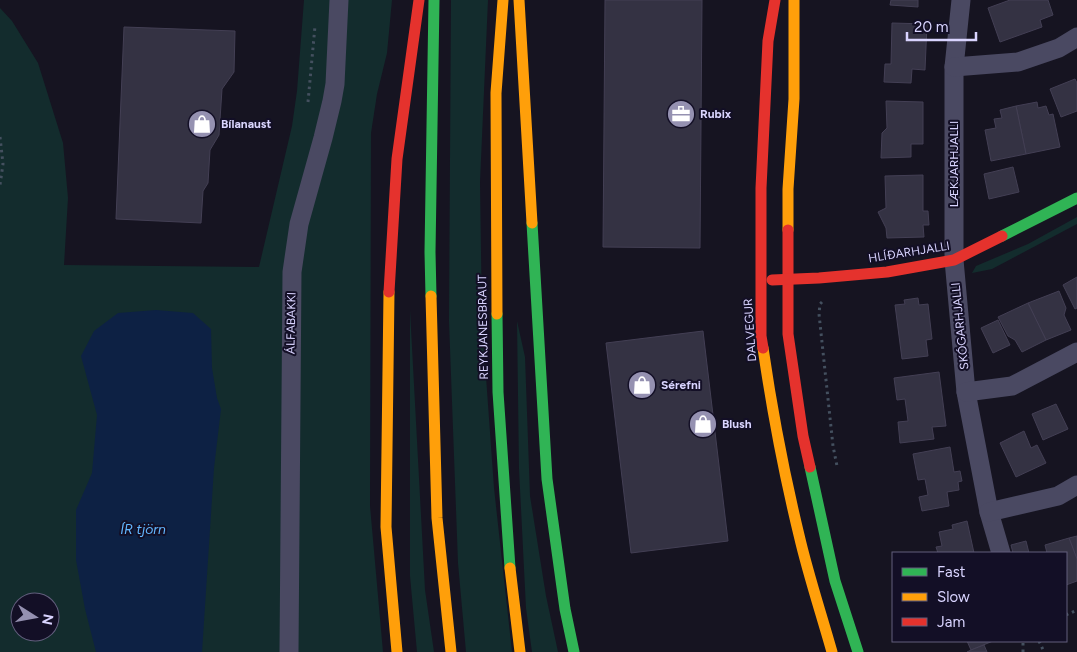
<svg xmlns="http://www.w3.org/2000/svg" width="1077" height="652" viewBox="0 0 1077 652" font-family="Figtree,sans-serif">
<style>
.green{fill:#132c2d;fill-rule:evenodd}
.water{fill:#0d2144}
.building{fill:#343243;stroke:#433f54}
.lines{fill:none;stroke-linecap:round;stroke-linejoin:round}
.path{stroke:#44505f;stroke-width:3;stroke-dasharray:2.5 4;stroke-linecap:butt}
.street{stroke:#4a4962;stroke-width:19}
.fast{stroke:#30b455;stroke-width:11}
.slow{stroke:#ff9f0a;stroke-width:11}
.jam{stroke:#e5322d;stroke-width:11}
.labels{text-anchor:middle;stroke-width:4;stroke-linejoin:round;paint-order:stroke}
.poi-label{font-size:12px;font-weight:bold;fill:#d9d4ff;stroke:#130f26;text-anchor:start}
.street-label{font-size:12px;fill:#d9d4ff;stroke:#130f26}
.water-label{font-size:14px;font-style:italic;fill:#62b6ff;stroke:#130f26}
</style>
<rect width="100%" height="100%" fill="#161421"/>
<!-- green -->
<g class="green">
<path d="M304,0H392L387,53L377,94L371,133L370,506L383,652H0V8L12,21L38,63L63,143L68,198L64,265L259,267L292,126L297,91ZM20,602H50V632H20Z"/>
<path d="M451,0H488L480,182L482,321L494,488L512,652H466L458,563L449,321Z"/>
<path d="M1077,217V224L992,269L972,273L976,266L1028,244Z"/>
<path d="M410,310L425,590L434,652H417L410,576Z"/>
<path d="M517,321L525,357L530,496L546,596L558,652H532L526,608L519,469Z"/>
</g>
<!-- water -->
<path class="water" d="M156,310L193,313L211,329L212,368L217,398L221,409L214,468L202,652H96L85,609L76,560V510L92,473L97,415L81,356L94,331L118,313Z"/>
<!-- building -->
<g class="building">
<path d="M605,0H702L700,248L603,247Z"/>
<path d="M891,0H918V7L890,5Z"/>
<path d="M1010,0H1048L1053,15L1040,20L1042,27L1000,42L988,8Z"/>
<path d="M892,23L927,24L925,70L912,69L911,83L884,82L885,64H891Z"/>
<path d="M124,27L235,31L234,72L222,89L219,135L210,150L208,183L203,191L201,223L116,219Z"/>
<path d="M1075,79L1077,83V111L1061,117L1050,89Z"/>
<path d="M886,101L923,102V144H911V157L881,158L882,133L887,128Z"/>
<path d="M1037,102L1038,108L1046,106L1049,115L1053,114L1060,147L1026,154L1016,106Z"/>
<path d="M1016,106L1026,154L991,161L985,130L996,128L994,119L1002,118L1000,110Z"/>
<path d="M1013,167L1019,192L989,199L984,174Z"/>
<path d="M923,175V211H928L929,225H923L924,237L887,238L886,228L878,212L886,208L885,176Z"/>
<path d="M1077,277V308L1075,309L1063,285Z"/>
<path d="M1059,291L1066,308L1064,315L1071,330L1046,340L1028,303Z"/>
<path d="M918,298L919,305L928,304L932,339L926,340L928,356L902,359L895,305L905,304L904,300Z"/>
<path d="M1028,303L1046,340L1022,352L1015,340L1008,336L998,317Z"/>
<path d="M998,320L1010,345L993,353L981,328Z"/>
<path d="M703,331L728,541L631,553L606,343Z"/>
<path d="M939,372L946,426L932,427L934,439L900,443L898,422L908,421L905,399L897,400L894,378Z"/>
<path d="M1056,404L1068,429L1043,440L1032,414Z"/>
<path d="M1024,431L1031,448L1037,445L1046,463L1016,477L1000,443Z"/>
<path d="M950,447L954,472L960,471L962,481L958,482L959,490L947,492L949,506L922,511L919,497L928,495L925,479L918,480L913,454Z"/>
<path d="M967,521L974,553H938L936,547L942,546L939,532L953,529L952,525Z"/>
<path d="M1077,536V559L1069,538Z"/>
<path d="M1069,538L1077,559V581L1066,585V553H1047L1045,545Z"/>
<path d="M1026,541L1029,553H1013L1011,545Z"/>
<path d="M967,641H993L971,650Z"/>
<path d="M984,645L987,652H967L971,650Z"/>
</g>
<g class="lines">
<!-- path -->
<g class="path">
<path d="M308,102L315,26"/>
<path d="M0,137L3,164L0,185"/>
<path d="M822,302L820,304L819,314L833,446L837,466"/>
<path d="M1066,615L1077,610"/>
<path d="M1039,641L1044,652"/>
<path d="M1023,652V641"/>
</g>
<!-- street -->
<g class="street">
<path d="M961,0L954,67V260L966,392L989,512L1001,553"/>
<path d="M954,67L1018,62L1059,48L1077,37"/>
<path d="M966,392L1012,386L1077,352"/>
<path d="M989,512L1058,496L1077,485"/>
<path d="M289,652L292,272L299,224L323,138L332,101L335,84L339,0"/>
</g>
<!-- fast -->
<g class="fast">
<path d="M532,223L547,479L565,609L574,652"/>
<path d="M1002,236L1077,198"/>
<path d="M431,296L430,252L434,0"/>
<path d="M497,314L498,392L510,568"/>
<path d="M810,467L835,581L858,652"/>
</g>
<!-- slow -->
<g class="slow">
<path d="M519,0L532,223"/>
<path d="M788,230V189L794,99V0"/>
<path d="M389,292L386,527L397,652"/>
<path d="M431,296L437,518L451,652"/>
<path d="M497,314L496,93L503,0"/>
<path d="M763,348C772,410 784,473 799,535C808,574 821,613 832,652"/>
<path d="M510,568L520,652"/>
</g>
<!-- jam -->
<g class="jam">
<path d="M788,230V334L803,436L810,467"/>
<path d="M772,280L819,278L887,272L954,260L1002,236"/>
<path d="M389,292L397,159L419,0"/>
<path d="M763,348L761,336V188L768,41L775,0"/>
</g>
</g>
<!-- icons -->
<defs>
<symbol id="office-disc" viewBox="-11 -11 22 22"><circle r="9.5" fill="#9591b1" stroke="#130f26"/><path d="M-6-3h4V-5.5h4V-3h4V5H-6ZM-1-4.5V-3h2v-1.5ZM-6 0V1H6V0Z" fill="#fff"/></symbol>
<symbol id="shop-disc" viewBox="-11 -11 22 22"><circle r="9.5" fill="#9591b1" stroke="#130f26"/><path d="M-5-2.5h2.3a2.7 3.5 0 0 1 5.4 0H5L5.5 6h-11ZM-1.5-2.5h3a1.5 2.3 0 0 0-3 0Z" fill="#fff"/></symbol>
</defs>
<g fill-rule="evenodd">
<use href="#office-disc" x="665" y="98" width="32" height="32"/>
<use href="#shop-disc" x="186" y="108" width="32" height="32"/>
<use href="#shop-disc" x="626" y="369" width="32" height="32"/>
<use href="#shop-disc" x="687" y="408" width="32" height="32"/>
</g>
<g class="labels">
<!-- poi labels -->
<g class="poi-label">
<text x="700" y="118">Rubix</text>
<text x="221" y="128">Bílanaust</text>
<text x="661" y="389">Sérefni</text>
<text x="722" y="428">Blush</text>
</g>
<!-- street labels -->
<g class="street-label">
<text transform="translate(954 164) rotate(-90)" y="4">LÆKJARHJALLI</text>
<text transform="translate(909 252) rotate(-9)" y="4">HLÍÐARHJALLI</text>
<text transform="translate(291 323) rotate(-89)" y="4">ÁLFABAKKI</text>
<text transform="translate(960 326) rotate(-96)" y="4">SKÓGARHJALLI</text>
<text transform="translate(483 327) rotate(-91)" y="4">REYKJANESBRAUT</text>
<text transform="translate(750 330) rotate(-94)" y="4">DALVEGUR</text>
</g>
<!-- water labels -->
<g class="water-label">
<text x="143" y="534">ÍR tjörn</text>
</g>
</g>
<!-- legend -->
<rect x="892" y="552" width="175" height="90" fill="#130f26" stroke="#625e7d"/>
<rect x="902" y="568" width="25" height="8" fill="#30b455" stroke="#625e7d"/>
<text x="937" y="577" font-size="15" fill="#d9d4ff">Fast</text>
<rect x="902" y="593" width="25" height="8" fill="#ff9f0a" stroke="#625e7d"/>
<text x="937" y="602" font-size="15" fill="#d9d4ff">Slow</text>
<rect x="902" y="618" width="25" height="8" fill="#e5322d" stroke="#625e7d"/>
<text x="937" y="627" font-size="15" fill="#d9d4ff">Jam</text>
<!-- north arrow -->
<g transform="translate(35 617) rotate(101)"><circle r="24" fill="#130f26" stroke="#625e7d"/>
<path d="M0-4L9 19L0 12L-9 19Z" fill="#9591b1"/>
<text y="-8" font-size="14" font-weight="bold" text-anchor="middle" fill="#d9d4ff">N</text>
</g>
<!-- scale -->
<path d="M907 32v8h69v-8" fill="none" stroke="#d9d4ff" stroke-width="2.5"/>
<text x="914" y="32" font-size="15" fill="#d9d4ff" stroke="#130f26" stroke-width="4" paint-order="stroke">20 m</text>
</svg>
